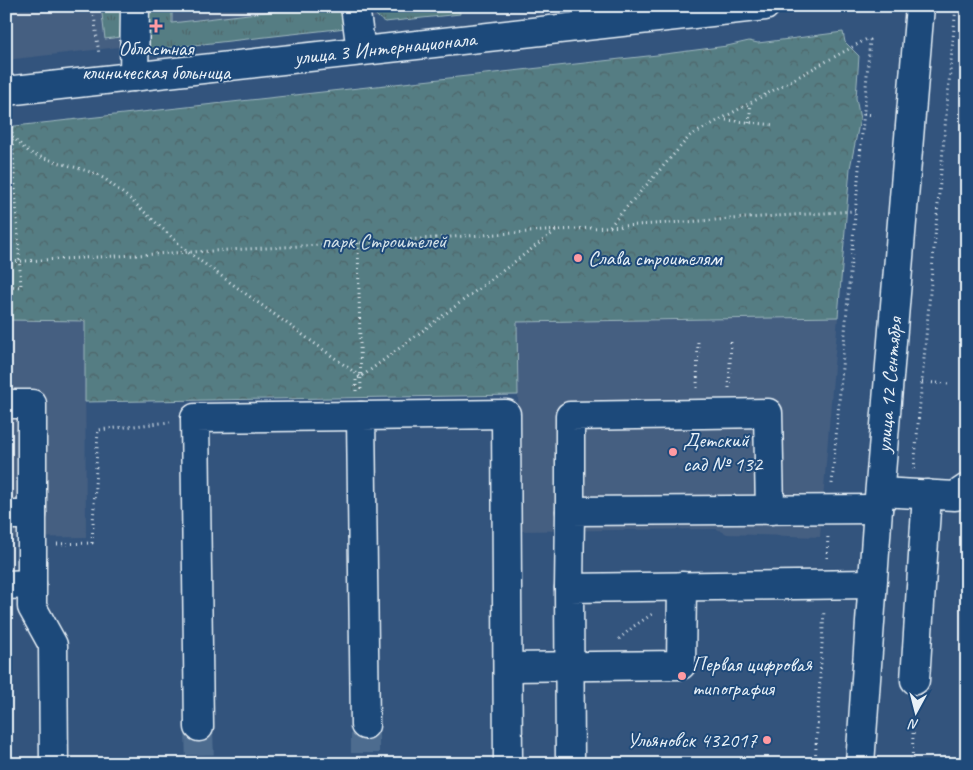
<svg xmlns="http://www.w3.org/2000/svg" width="973" height="770" viewBox="0 0 973 770" font-family="Caveat,sans-serif">
<style>
.built{fill:#445e81}
.grass{fill:url(#grass-tufts);stroke:#9eb7be}
.forest{fill:url(#forest-crowns);stroke:#9eb7be}
.lines{fill:none;stroke-linecap:round;stroke-linejoin:round}
.minor-tunnel{stroke:#4e6c8f;stroke-width:28;stroke-dasharray:28 14;stroke-linecap:butt}
.minor-casing{stroke:#e8f1f8;stroke-width:31}
.major-casing{stroke:#e8f1f8;stroke-width:31}
.path{stroke:#e8f1f8;stroke-width:3;stroke-dasharray:1 4;stroke-linecap:butt}
.minor{stroke:#1f4a7a;stroke-width:28}
.major{stroke:#1f4a7a;stroke-width:28}
.poi-dot{fill:#ff9aa2;stroke:#1f4a7a;stroke-width:2}
.labels{text-anchor:middle;stroke-width:4;stroke-linejoin:round;paint-order:stroke}
.poi-label{font-size:21px;fill:#e8f1f8;stroke:#1f4a7a;text-anchor:start}
.street-label{font-size:21px;fill:#e8f1f8;stroke:#1f4a7a}
.park-label{font-size:21px;fill:#d2e0e6;stroke:#1f4a7a}
</style>
<defs>
<pattern id="grass-tufts" width="24" height="20" patternUnits="userSpaceOnUse" patternTransform="scale(1.25)"><rect width="24" height="20" fill="#557d83"/><path d="M3 7l-1-3M5 7V3M7 7l1-3M15 17l-1-3M17 17v-4M19 17l1-3" fill="none" stroke="#4e6569"/></pattern>
<pattern id="forest-crowns" width="20" height="18" patternUnits="userSpaceOnUse" patternTransform="scale(1.25)"><rect width="20" height="18" fill="#557d83"/><path d="M2 6a3 3 0 1 1 6 0M12 15a3 3 0 1 1 6 0" fill="none" stroke="#4e6569"/></pattern>
</defs>
<rect width="100%" height="100%" fill="#33547d"/>
<filter id="ink" filterUnits="userSpaceOnUse"><feTurbulence type="fractalNoise" baseFrequency=".02" numOctaves="2"/><feDisplacementMap in="SourceGraphic" scale="10" xChannelSelector="R" yChannelSelector="G"/><feConvolveMatrix kernelMatrix="1 2 1 2 8 2 1 2 1" color-interpolation-filters="sRGB"/></filter>
<g filter="url(#ink)">
<!-- built -->
<g class="built">
<path d="M6,6H479L6,60Z"/>
<path d="M838,317L820,537L727,534L717,529L520,531L517,322Z"/>
<path d="M6,320L85,321L86,537L6,538Z"/>
</g>
<!-- grass -->
<g class="grass">
<path d="M101,6H128V36L105,39Z"/>
<path d="M149,6H172V23L317,6H336L344,18L346,28L149,50Z"/>
<path d="M365,6H459L460,14L385,22C377,19 374,10 365,6Z"/>
</g>
<!-- forest -->
<path class="forest" d="M843,32L845,42L859,56L856,98L860,119L850,168L838,317L517,322L518,395L85,402V321L6,320V127L657,55L727,46L749,41L758,43Z"/>
<g class="lines">
<!-- minor-tunnel -->
<g class="minor-tunnel">
<path d="M365,725V764"/>
<path d="M199,727L200,764"/>
</g>
<defs>
<g id="minor">
<path d="M355,6L361,51"/>
<path d="M134,77L135,6"/>
<path d="M6,91L765,6"/>
<path d="M6,404H32V607L53,645L54,764"/>
<path d="M880,492L955,496L967,488"/>
<path d="M570,511V416L768,413L770,510"/>
<path d="M6,515H32"/>
<path d="M6,585L32,584"/>
<path d="M569,588L570,511L878,509"/>
<path d="M508,667L681,665L682,586"/>
<path d="M915,680L927,494"/>
<path d="M365,725L361,416L506,414L508,764"/>
<path d="M199,727L195,418L361,416"/>
<path d="M570,764L569,588L872,584"/>
</g>
<path id="major" d="M860,764L878,509L920,6"/>
</defs>
<!-- minor casing -->
<use href="#minor" class="minor-casing"/>
<!-- major casing -->
<use href="#major" class="major-casing"/>
<!-- path -->
<g class="path">
<path d="M93,6L99,55"/>
<path d="M864,114L874,115"/>
<path d="M11,117L12,136L25,149L34,155L94,173L105,179L130,199L188,252L361,377"/>
<path d="M726,120L775,125"/>
<path d="M749,123L751,103"/>
<path d="M6,139L12,136L21,287L6,286"/>
<path d="M610,226L690,136L867,39L870,40L832,484"/>
<path d="M358,243L361,391"/>
<path d="M6,262L358,243L855,211"/>
<path d="M922,382L949,384"/>
<path d="M697,388L698,340"/>
<path d="M729,388L731,340"/>
<path d="M356,391V378L361,377L557,230"/>
<path d="M914,469L956,6"/>
<path d="M57,544L92,543L98,430L170,422"/>
<path d="M827,558L828,535"/>
<path d="M619,639L634,626L654,613"/>
<path d="M815,764L824,610"/>
<path d="M912,764L914,706"/>
</g>
<!-- minor -->
<use href="#minor" class="minor"/>
<!-- major -->
<use href="#major" class="major"/>
</g>
</g>
<!-- markers -->
<g class="poi-dot">
<path d="M153.5 18.5h5v5h5v5h-5v5h-5v-5h-5v-5h5z"/>
<circle cx="578" cy="258" r="5"/>
<circle cx="673" cy="452" r="5"/>
<circle cx="682" cy="676" r="5"/>
<circle cx="767" cy="740" r="5"/>
</g>
<g class="labels">
<!-- poi labels -->
<g class="poi-label">
<text x="156" y="55" text-anchor="middle">Областная<tspan x="156" dy="24">клиническая больница</tspan></text>
<text x="588" y="265">Слава строителям</text>
<text x="683" y="447">Детский<tspan x="683" dy="24">сад № 132</tspan></text>
<text x="692" y="671">Первая цифровая<tspan x="692" dy="24">типография</tspan></text>
<text x="757" y="747" text-anchor="end">Ульяновск 432017</text>
</g>
<!-- street labels -->
<g class="street-label">
<text transform="translate(385 48) rotate(-6)" y="7">улица 3 Интернационала</text>
<text transform="translate(889 385) rotate(-85)" y="7">улица 12 Сентября</text>
</g>
<!-- park labels -->
<g class="park-label">
<text x="384" y="248">парк Строителей</text>
</g>
</g>
<!-- margin -->
<rect width="973" height="770" fill="none" stroke="#1f4a7a" stroke-width="25"/>
<rect x="12" y="12" width="948" height="745" fill="none" stroke="#e8f1f8" stroke-width="2" filter="url(#ink)"/>
<!-- north arrow -->
<g transform="translate(916 712) rotate(187)" stroke="#1f4a7a" stroke-width="4" paint-order="stroke">
<path d="M0-4L9 19L0 12L-9 19Z" fill="#e8f1f8"/>
<text y="-8" font-size="14" font-weight="bold" text-anchor="middle" fill="#e8f1f8">N</text>
</g>
</svg>
